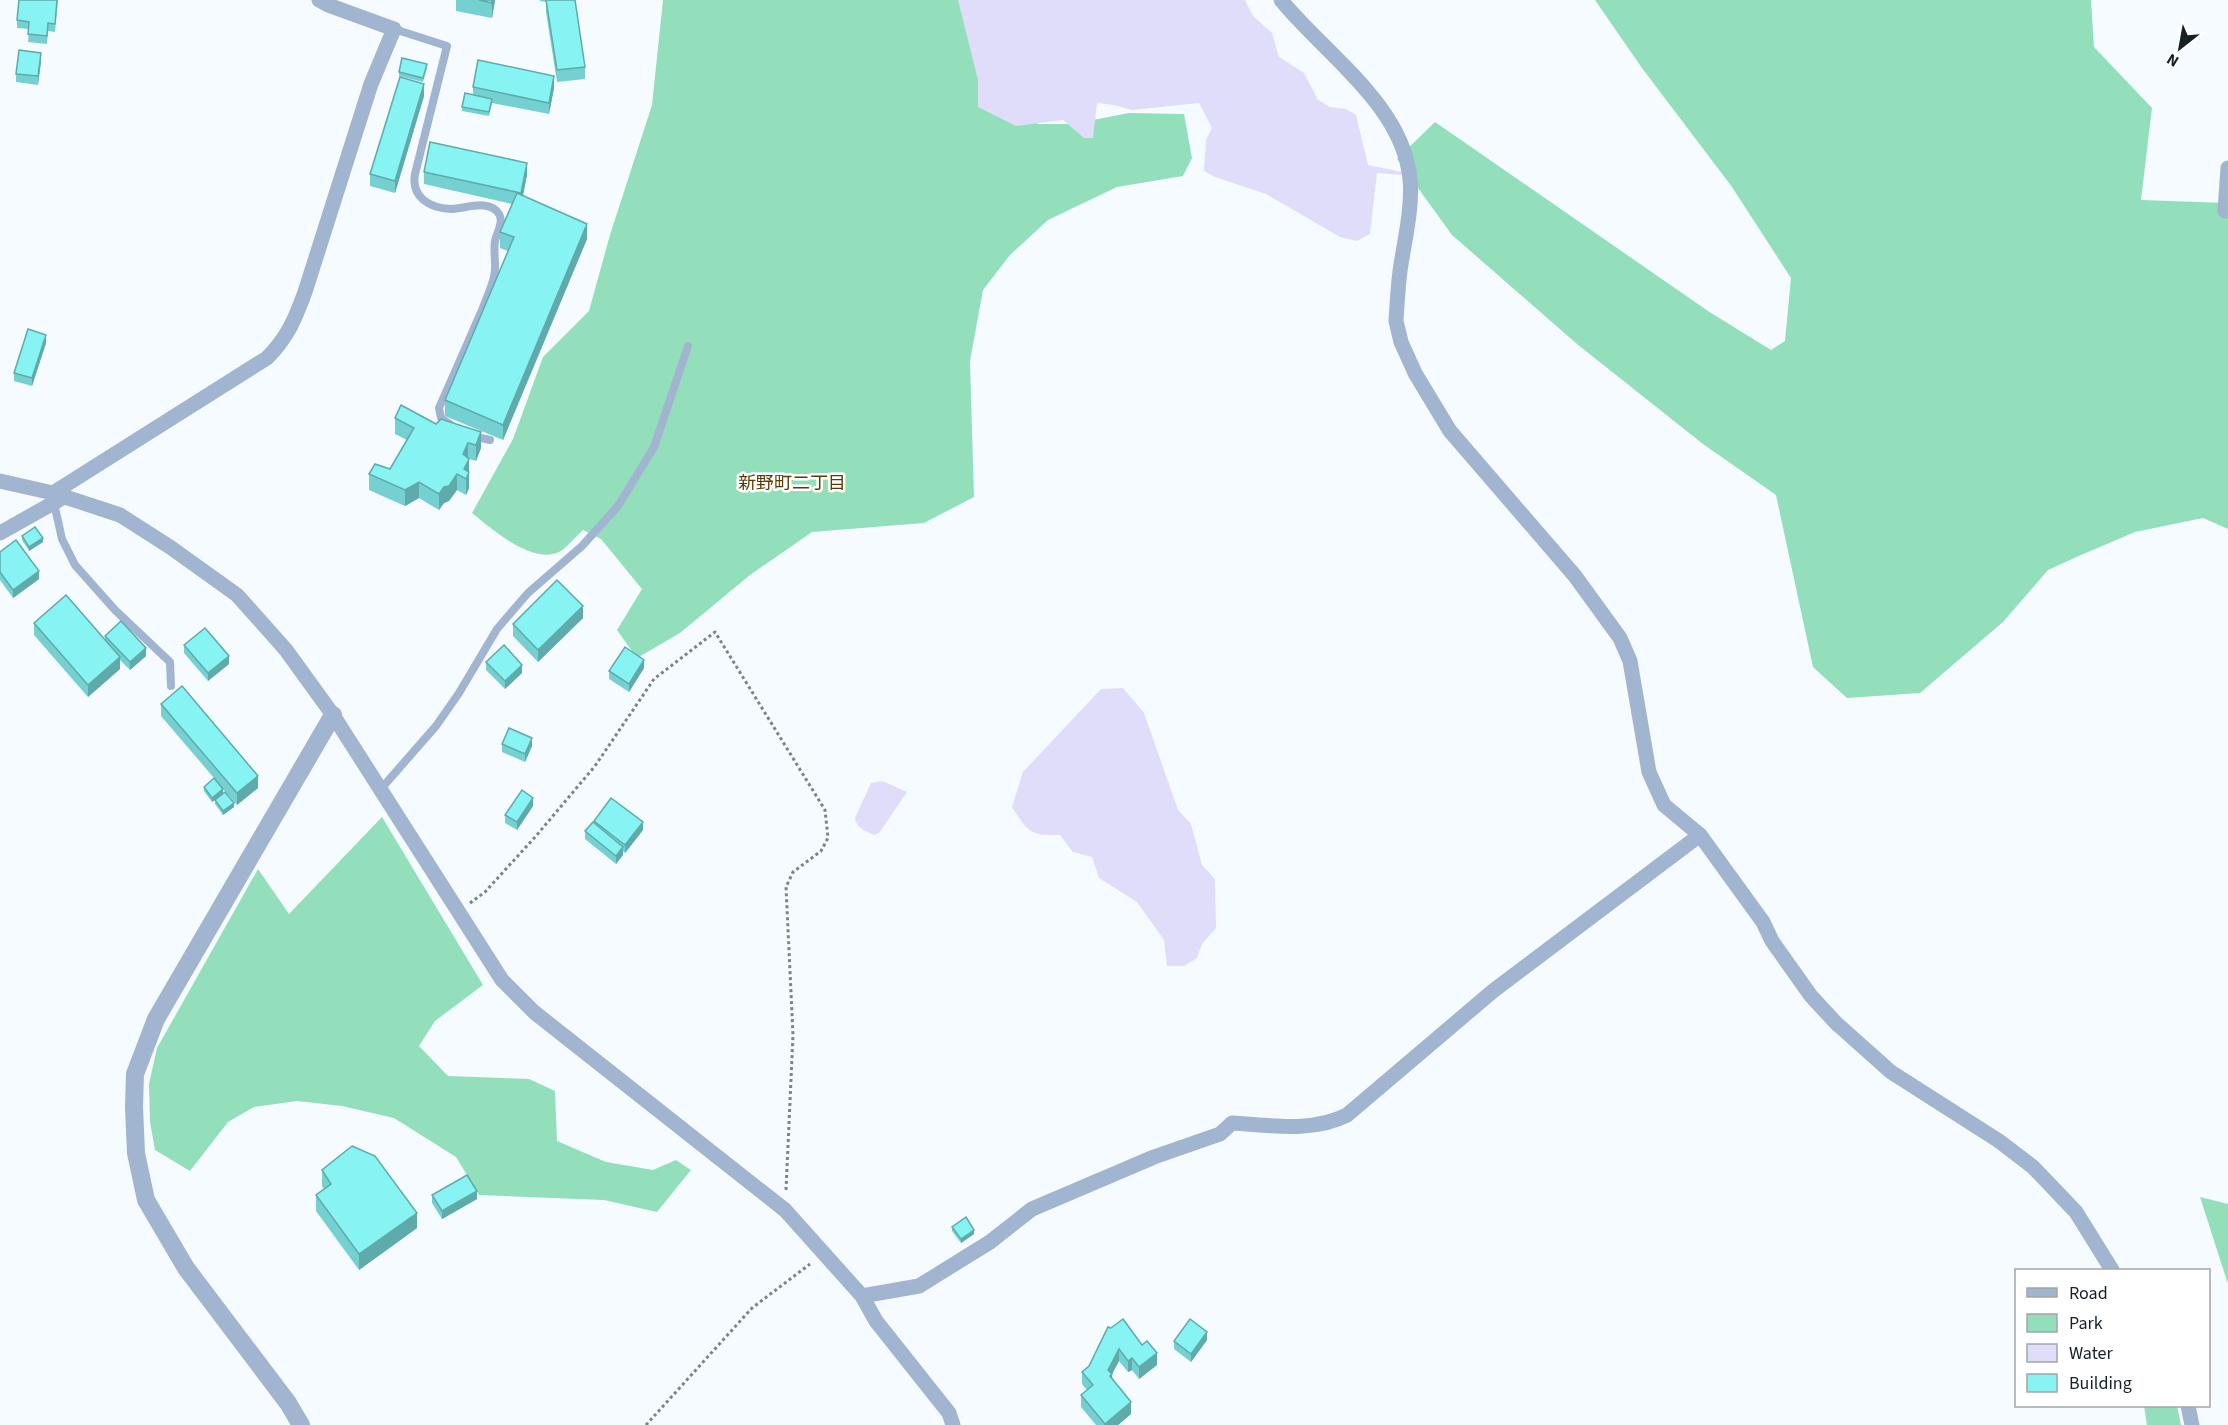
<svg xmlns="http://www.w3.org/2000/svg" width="2228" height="1425" viewBox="0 0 2228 1425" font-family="'Source Sans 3','Noto Sans JP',sans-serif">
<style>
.green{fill:#93dfbc}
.water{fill:#dfddfa}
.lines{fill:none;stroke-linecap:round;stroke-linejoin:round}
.path{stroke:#7b8488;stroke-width:3;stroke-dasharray:3 3;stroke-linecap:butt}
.service{stroke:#a1b4d0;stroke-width:8}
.minor{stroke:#a1b4d0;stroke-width:15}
.tertiary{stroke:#a1b4d0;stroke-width:18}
.wall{fill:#75d1d1}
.shaded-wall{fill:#5faaaa}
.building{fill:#88f3f3;stroke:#5faaaa;stroke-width:1.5}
.labels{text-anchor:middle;stroke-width:5;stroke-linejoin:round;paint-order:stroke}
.neighbourhood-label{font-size:18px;fill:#5e3a05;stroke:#fff}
</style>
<rect width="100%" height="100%" fill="#f5fbfe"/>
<!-- green -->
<g class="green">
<path d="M663,0H972L1019,107L1038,124H1072L1129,113L1184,114L1192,158L1183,176L1117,187L1048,220L1010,255L983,290L970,361L974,497L924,523L812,532L750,575L680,633L637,658L617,630L642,589L601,539L583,530C576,536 567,548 559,552C532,565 492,529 472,513L513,439L543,357L589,311L610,235L652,105Z"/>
<path d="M1595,0H2091L2094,47L2152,108L2141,200L2228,203V529L2203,518L2135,532L2081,555L2048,570L2003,622L1920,693L1847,698L1813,667L1776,495L1703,444L1577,344L1452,235L1397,159L1435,122L1708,311L1771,350L1785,341L1791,278L1732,187L1642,68Z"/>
<path d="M382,817L483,985L435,1021L419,1046L448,1076L529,1079L555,1091L557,1141L606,1162L653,1170L676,1160L691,1170L657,1212L604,1200L479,1195L456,1157L394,1118L342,1106L297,1101L254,1107L228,1122L190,1171L155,1150L150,1122L149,1084L157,1048L258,869L289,914Z"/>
<path d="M2200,1197L2228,1204V1284Z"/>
<path d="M2144,1406H2177L2181,1425H2147Z"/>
</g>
<!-- water -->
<g class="water">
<path d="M958,0H1245L1253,16L1272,33L1279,57L1304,73L1318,100L1330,107L1346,109L1356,115L1368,165L1402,172V175L1377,173L1370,234L1357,241L1340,237L1266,194L1215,177L1204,171L1206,140L1212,128L1199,103L1132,110L1114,105L1097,103L1093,138H1084L1063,120L1016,126L978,107V80Z"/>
<path d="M1123,688L1144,713L1178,810L1191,824L1202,865L1215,879L1216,928L1202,944L1197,958L1184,966H1167L1164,940L1137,902L1099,878L1092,857L1073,852L1060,835C1030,836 1028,832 1012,807L1023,772L1101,689Z"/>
<path d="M882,781L907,792L879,833L874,835C865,831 856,828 855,818L871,783Z"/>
</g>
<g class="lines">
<!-- path -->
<g class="path">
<path d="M470,903L485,892L536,836L595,766L654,679L715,632L825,810L828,838L821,851L793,872L786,887L793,1035L786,1190"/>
<path d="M646,1425L752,1308L810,1264"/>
</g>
<!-- service -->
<g class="service">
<path d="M394,29L447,46L415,174C411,197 429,208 451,209C465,209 489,198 499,214C504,222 497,232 495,241C493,253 497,265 494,277C489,296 480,314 472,333C461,358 450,383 439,408L441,418L451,425"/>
<path d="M472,436L490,440"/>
<path d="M54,503L62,539L75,565L115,610L170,662L171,686"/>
<path d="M380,790L436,726L459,693L497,629L528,593L582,546L618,506L654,447L688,346"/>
</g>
<!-- minor -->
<g class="minor">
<path d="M1281,0C1325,54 1403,105 1410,179C1413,206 1404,243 1400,271C1398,287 1397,304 1396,321L1401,342L1415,373L1450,431L1575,576L1620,638L1630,661L1649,772L1664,805L1700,835L1763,922L1772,941L1811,996L1836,1023L1891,1072L1999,1141L2033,1167L2076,1212L2112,1270"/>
<path d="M2225,211L2228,168"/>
<path d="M0,481L53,493L120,515L170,547L237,595L286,650L333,715L502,980L534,1012L785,1210L862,1296L876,1321L949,1413L953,1425"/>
<path d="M53,493L267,358C288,337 295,319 305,292L371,84L394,29L328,5L319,0"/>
<path d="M0,533L64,497"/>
<path d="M862,1296L919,1286L990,1242L1032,1209L1154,1157L1220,1134L1232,1123C1269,1125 1312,1133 1347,1115L1493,991L1700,835"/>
<path d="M2188,1406L2192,1425"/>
</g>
<!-- tertiary -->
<path class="tertiary" d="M301,1425L288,1403L186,1268L146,1200L136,1153L134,1107L135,1074L156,1019L333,715"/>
</g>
<!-- wall -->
<g class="wall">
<path d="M58,0L55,32L48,31L47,44L28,42L29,29L17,28V20Z"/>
<path d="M456,0H495L492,18L456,11Z"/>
<path d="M540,0H575L585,67V79L557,82L546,12V2L540,1Z"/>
<path d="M41,61L38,85L16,82V74Z"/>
<path d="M427,68L423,82L399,76V72Z"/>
<path d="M473,87L554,88L549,114L492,103L489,116L462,111V107L473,95Z"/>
<path d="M424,96L395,193L370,186V174Z"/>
<path d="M424,172L527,175L523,196L587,239L503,440L445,416V400L508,251L500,248V232L512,204L424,184Z"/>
<path d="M46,343L32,386L14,381V373Z"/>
<path d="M395,418L436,424L441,419L481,448L476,461L469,459V488L466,495L457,490L449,501L444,503L439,510L419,498L405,506L369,490V474L390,469L407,440L395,434Z"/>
<path d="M22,536L43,542L29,551L22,540Z"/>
<path d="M0,552L39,579L13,598L0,580Z"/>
<path d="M583,618L538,662L513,636V624Z"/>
<path d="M34,623L105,640V636L146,656L130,670L120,660V669L88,697L34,635Z"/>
<path d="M184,645L229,664L208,681L184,653Z"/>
<path d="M486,662L522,673L505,689L486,670Z"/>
<path d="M644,668L629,692L609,679V671Z"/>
<path d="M161,704L258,788L237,805L223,789V793L234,807L223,815L215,804V800L212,802L204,791V787L214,778L161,716Z"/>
<path d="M502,744L532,746L525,762L502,752Z"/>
<path d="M533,806L517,830L505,823V815Z"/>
<path d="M594,821L643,830L625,853L623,851V855L616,864L585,839V831L594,823Z"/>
<path d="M322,1170L417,1228L359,1270L316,1211V1195L324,1189L322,1186Z"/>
<path d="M432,1195L477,1199L442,1219L432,1203Z"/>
<path d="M952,1227L974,1234L961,1243L952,1231Z"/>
<path d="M1108,1327L1142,1345L1157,1365L1139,1379L1132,1370L1128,1372L1119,1361L1112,1374V1378L1131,1414L1118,1425H1096L1081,1407V1395L1087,1390L1082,1384V1372L1089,1366Z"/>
<path d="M1207,1340L1191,1362L1174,1349V1341Z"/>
</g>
<!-- shaded-wall -->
<g class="shaded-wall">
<path d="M492,0H495L492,18Z"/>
<path d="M41,53V61L38,85V76Z"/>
<path d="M554,76V88L549,114V103Z"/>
<path d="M424,84V96L395,193V181Z"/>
<path d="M527,163V175L521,205V193Z"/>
<path d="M587,224V239L503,440V425Z"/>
<path d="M46,335V343L32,386V378Z"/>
<path d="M481,432V448L476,461V445Z"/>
<path d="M468,443V459L463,454Z"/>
<path d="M469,459V488L466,495V479L464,469Z"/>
<path d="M457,474V490L449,501L444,503L439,510V494L444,487Z"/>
<path d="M419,482V498L405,506V490Z"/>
<path d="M43,538V542L29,551V547Z"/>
<path d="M39,571V579L13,598V590Z"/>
<path d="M583,606V618L538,662V650Z"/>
<path d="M146,648V656L130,670V662Z"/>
<path d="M229,656V664L208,681V673Z"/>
<path d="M120,657V669L88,697V685Z"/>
<path d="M644,660V668L629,692V684Z"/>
<path d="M522,665V673L505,689V681Z"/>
<path d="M532,738V746L525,762V754Z"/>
<path d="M258,776V788L237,805V793Z"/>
<path d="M223,789V793L212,802V798Z"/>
<path d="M533,798V806L517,830V822Z"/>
<path d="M234,803V807L223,815V811Z"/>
<path d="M643,822V830L625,853V845Z"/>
<path d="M623,847V855L616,864V856Z"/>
<path d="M477,1191V1199L442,1219V1211Z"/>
<path d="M417,1213V1228L359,1270V1254Z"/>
<path d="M974,1230V1234L961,1243V1239Z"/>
<path d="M1207,1332V1340L1191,1362V1354Z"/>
<path d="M1119,1349V1361L1112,1374V1386L1108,1370Z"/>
<path d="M1157,1353V1365L1139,1379V1367Z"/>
<path d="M1132,1358V1370L1128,1372V1361Z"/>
<path d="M1131,1402V1414L1118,1425H1105V1424Z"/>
</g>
<!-- building -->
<g class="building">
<path d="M19,0H57L55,24L48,23L47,36L28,34L29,22L17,20Z"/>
<path d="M479,0H492V3Z"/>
<path d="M546,0H575L585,67L557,70Z"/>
<path d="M19,50L41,53L38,76L16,74Z"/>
<path d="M402,58L427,64L423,78L399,72Z"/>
<path d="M478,60L554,76L549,103L473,87Z"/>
<path d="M400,77L424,84L395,181L370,174Z"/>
<path d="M465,93L492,99L489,112L462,107Z"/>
<path d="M430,142L527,163L521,193L424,172Z"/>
<path d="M517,193L587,224L503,425L445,400L514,237L500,232Z"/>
<path d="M28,329L46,335L32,378L14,373Z"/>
<path d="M401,405L436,424L441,419L481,432L476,445L468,443L463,454L469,459L464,469L469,472L466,479L457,474L449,486L444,487L439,494L419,482L405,490L369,474L375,464L390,469L414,428L395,418Z"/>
<path d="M35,527L43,538L29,547L22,536Z"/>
<path d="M16,540L39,571L13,590L0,572V552Z"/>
<path d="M557,580L583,606L538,650L513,624Z"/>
<path d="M66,595L120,657L88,685L34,623Z"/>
<path d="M121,621L146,648L130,662L105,636Z"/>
<path d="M205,628L229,656L208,673L184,645Z"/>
<path d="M504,645L522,665L505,681L486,662Z"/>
<path d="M625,647L644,660L629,684L609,671Z"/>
<path d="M182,686L258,776L237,793L161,704Z"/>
<path d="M509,728L532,738L525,754L502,744Z"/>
<path d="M214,778L223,789L212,798L204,787Z"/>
<path d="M522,790L533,798L517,822L505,815Z"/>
<path d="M225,792L234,803L223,811L215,800Z"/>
<path d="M611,798L643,822L625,845L594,821Z"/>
<path d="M593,822L623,847L616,856L585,831Z"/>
<path d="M352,1146L375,1156L417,1213L359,1254L316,1195L331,1184L322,1170Z"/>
<path d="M467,1175L477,1191L442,1211L432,1195Z"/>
<path d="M966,1217L974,1230L961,1239L952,1227Z"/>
<path d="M1123,1319L1142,1345L1147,1341L1157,1353L1139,1367L1132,1358L1128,1361L1119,1349L1108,1370L1112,1374L1110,1376L1131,1402L1105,1424L1081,1395L1093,1385L1082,1372L1089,1366L1108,1327L1111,1328Z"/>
<path d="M1190,1319L1207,1332L1191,1354L1174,1341Z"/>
</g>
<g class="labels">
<!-- neighbourhood labels -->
<g class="neighbourhood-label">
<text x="792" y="489">新野町二丁目</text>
</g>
</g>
<!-- legend -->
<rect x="2015" y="1269" width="195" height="138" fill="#ffffff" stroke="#a2a6a8" stroke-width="1.5"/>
<rect x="2027" y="1288" width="30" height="9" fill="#a1b4d0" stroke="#a2a6a8" stroke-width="1.5"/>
<text x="2069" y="1299" font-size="18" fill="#162126">Road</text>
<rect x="2027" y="1314" width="30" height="18" fill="#93dfbc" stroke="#a2a6a8" stroke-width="1.5"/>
<text x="2069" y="1329" font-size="18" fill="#162126">Park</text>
<rect x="2027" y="1344" width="30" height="18" fill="#dfddfa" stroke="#a2a6a8" stroke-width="1.5"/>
<text x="2069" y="1359" font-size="18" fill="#162126">Water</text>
<rect x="2027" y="1374" width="30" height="18" fill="#88f3f3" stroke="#a2a6a8" stroke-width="1.5"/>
<text x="2069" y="1389" font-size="18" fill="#162126">Building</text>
<!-- north arrow -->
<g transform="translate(2180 48) rotate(211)" stroke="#ffffff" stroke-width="4.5" paint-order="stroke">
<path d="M0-4.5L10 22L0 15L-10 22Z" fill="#162126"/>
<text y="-9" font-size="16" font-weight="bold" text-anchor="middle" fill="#162126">N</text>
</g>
</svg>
